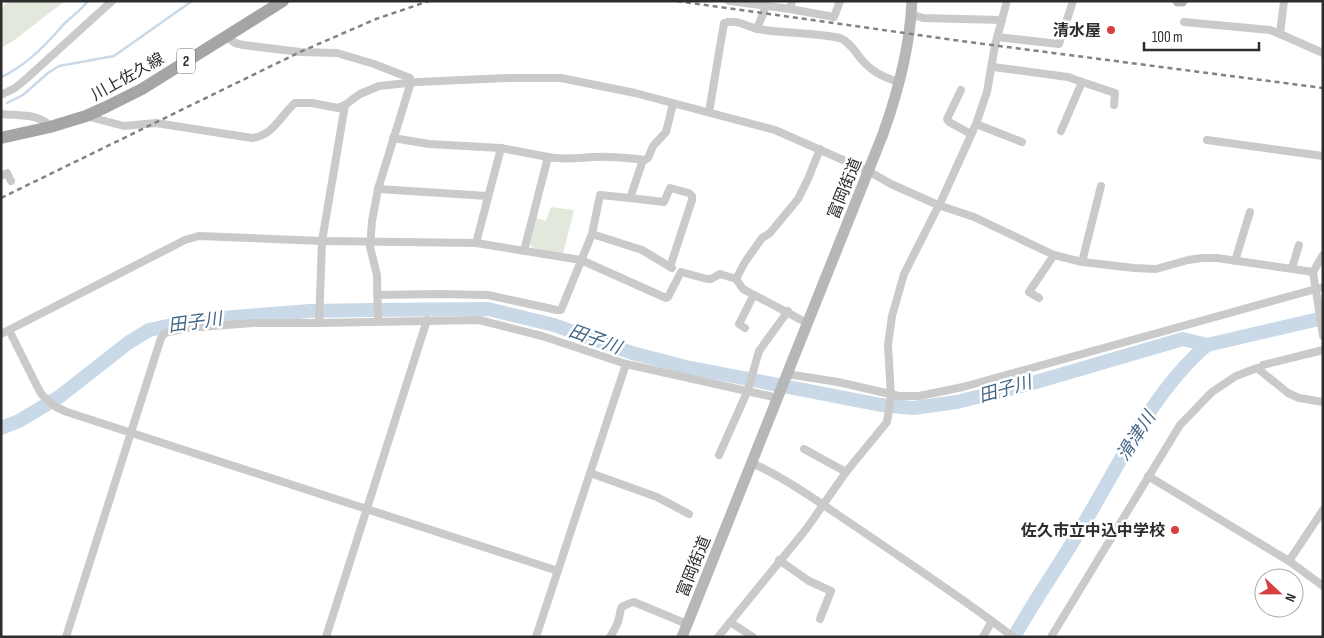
<svg xmlns="http://www.w3.org/2000/svg" width="1324" height="638" viewBox="0 0 1324 638" font-family="'Sofia Sans Condensed','Noto Sans JP',sans-serif">
<style>
.green{fill:#e2e9dc}
.lines{fill:none;stroke-linecap:round;stroke-linejoin:round}
.stream{stroke:#c9d9e8;stroke-width:2.5}
.river{stroke:#c9d9e8;stroke-width:14}
.street{stroke:#cacaca;stroke-width:8}
.secondary{stroke:#b7b7b7;stroke-width:11}
.primary{stroke:#a5a5a5;stroke-width:12}
.rail{stroke:#828282;stroke-width:2.5;stroke-dasharray:5 4;stroke-linecap:butt}
.poi-dot{fill:#d5403f;stroke:#fff;stroke-width:2}
.labels{text-anchor:middle;stroke-width:5;stroke-linejoin:round;paint-order:stroke}
.shield{fill:#fff;stroke:#6c6c6c;stroke-width:1}
.shield-label{font-size:15px;font-weight:bold;fill:#2d2d2d}
.poi-label{font-size:16px;font-weight:bold;fill:#2d2d2d;stroke:#fff;text-anchor:end}
.street-label{font-size:16px;fill:#2d2d2d;stroke:#fff}
.water-label{font-size:18px;font-style:italic;fill:#436787;stroke:#fff}
</style>
<rect width="100%" height="100%" fill="#fff"/>
<!-- green -->
<g class="green">
<path d="M9,1H65L13,41L1,48V8Z"/>
<path d="M551,207L574,210L563,254L533,248L530,245L536,218L546,221Z"/>
</g>
<g class="lines">
<!-- stream -->
<g class="stream">
<path d="M1,77C25,67 46,45 63,25C71,17 81,10 88,1"/>
<path d="M7,103L23,95L48,73L59,66L114,56L192,1"/>
</g>
<!-- river -->
<g class="river">
<path d="M1,428L19,421L59,397L128,343L149,330L195,320L310,311L370,310L488,309L554,325L632,353L686,367L881,405L913,408L957,402L1029,384L1183,339L1207,345"/>
<path d="M1014,637C1036,597 1063,560 1086,520C1121,461 1154,390 1207,345L1323,318"/>
</g>
<!-- street -->
<g class="street">
<path d="M729,1L790,9L792,1"/>
<path d="M790,9L834,17L840,1"/>
<path d="M911,14L923,18L1002,20"/>
<path d="M1184,22L1270,30L1280,34L1284,1"/>
<path d="M757,29L766,6"/>
<path d="M1280,34L1323,53"/>
<path d="M226,36L235,43L243,45L300,52L337,53L374,64L410,78L411,82L378,189L372,221L370,247L377,275L378,321"/>
<path d="M997,37L1059,44L1073,1"/>
<path d="M993,67L1068,77L1082,82L1061,131"/>
<path d="M1082,82L1115,93L1114,105"/>
<path d="M961,90L947,119L949,122L971,134"/>
<path d="M1,95L15,88L26,79L112,1"/>
<path d="M709,112L724,23C737,19 745,26 758,29C785,34 813,32 840,38C850,42 855,52 862,60C871,71 885,78 899,82"/>
<path d="M1,114C16,116 41,113 50,127"/>
<path d="M86,116L124,126L156,123L252,138C273,136 281,115 295,103H312L338,108L345,105L360,94L379,86L417,82L507,78H561L635,93L775,130L868,171L891,184L938,205L974,217L1054,255L1082,262L1134,268L1156,269L1188,260L1202,258H1217L1313,272"/>
<path d="M976,124L1022,142"/>
<path d="M393,138L429,144L501,148L548,157L524,251"/>
<path d="M1207,140L1323,156"/>
<path d="M548,157C564,160 577,158 593,157C610,156 628,158 645,160L648,158L653,146L666,132L673,104"/>
<path d="M1,176L7,173L11,181"/>
<path d="M378,189L488,196"/>
<path d="M630,198L664,202L670,188L689,193L692,196V200L670,267"/>
<path d="M592,234L642,250L672,268"/>
<path d="M476,243L501,148"/>
<path d="M1323,255L1313,272L1323,336"/>
<path d="M1235,261L1250,212"/>
<path d="M1082,262L1101,186"/>
<path d="M1292,268L1299,245"/>
<path d="M736,279L745,262L762,238L770,233L798,199L808,179L820,149"/>
<path d="M377,295L437,294L488,295L557,310H561L592,234L600,195L630,198L643,160"/>
<path d="M1039,298L1029,292L1054,255"/>
<path d="M319,323L322,241L345,105"/>
<path d="M745,328L739,324L753,296"/>
<path d="M9,330L39,390L43,396L56,407L67,412L558,571"/>
<path d="M1,334L185,240L199,236L322,241L476,243L581,260L666,298L668,297L681,272L707,279H711L720,274L736,279L743,289L807,323"/>
<path d="M1260,369L1263,365L1323,350"/>
<path d="M787,374L838,382L899,396H919L963,387L1323,287"/>
<path d="M804,449L846,472"/>
<path d="M719,455L748,390L759,351L788,311"/>
<path d="M752,463C791,481 827,508 862,531C913,566 964,599 1013,637"/>
<path d="M590,473L657,497L689,514"/>
<path d="M1148,476L1289,561L1323,586"/>
<path d="M779,560L809,581L831,591L820,619"/>
<path d="M1289,561L1323,510"/>
<path d="M730,622L753,637"/>
<path d="M66,637L161,338L165,333L187,328L253,323H319L479,320L542,336L626,364L778,398"/>
<path d="M326,637L427,320"/>
<path d="M536,637L626,364"/>
<path d="M610,637C613,632 616,627 618,622C623,606 616,608 634,602L687,624"/>
<path d="M718,637L807,528L846,472L887,422L891,397L888,345L892,316L904,274L943,197L976,124L987,92L995,45L1007,1"/>
<path d="M983,637L992,621"/>
<path d="M1051,637L1180,425L1212,392L1236,376L1257,368L1288,393L1299,398L1323,402"/>
</g>
<!-- secondary -->
<g class="secondary">
<path d="M1178,1H1182"/>
<path d="M682,637L883,134C898,92 910,46 912,1"/>
</g>
<!-- primary -->
<path class="primary" d="M1,138L50,127L86,116L106,107L142,89L283,1"/>
<!-- rail -->
<g class="rail">
<path d="M677,1L961,41L1323,88"/>
<path d="M1,198L300,52L376,19L429,1"/>
</g>
</g>
<!-- markers -->
<g class="poi-dot">
<circle cx="1111" cy="30" r="5"/>
<circle cx="1175" cy="530" r="5"/>
</g>
<g class="labels">
<!-- shield labels -->
<rect class="shield" x="177" y="48.5" width="18" height="25" rx="4"/>
<g class="shield-label">
<text x="186" y="66">2</text>
</g>
<!-- poi labels -->
<g class="poi-label">
<text x="1101" y="36">清水屋</text>
<text x="1165" y="536">佐久市立中込中学校</text>
</g>
<!-- street labels -->
<g class="street-label">
<text transform="translate(127 76) rotate(-29)" y="6">川上佐久線</text>
<text transform="translate(844 188) rotate(-68)" y="6">富岡街道</text>
<text transform="translate(693 566) rotate(-68)" y="6">富岡街道</text>
</g>
<!-- water labels -->
<g class="water-label">
<text transform="translate(195 322) rotate(-8)" y="6">田子川</text>
<text transform="translate(595 339) rotate(20)" y="6">田子川</text>
<text transform="translate(1005 389) rotate(-16)" y="6">田子川</text>
<text transform="translate(1136 436) rotate(-57)" y="6">滑津川</text>
</g>
</g>
<!-- border -->
<rect width="1324" height="638" fill="none" stroke="#2d2d2d" stroke-width="5"/>
<!-- north arrow -->
<g transform="translate(1279 593) rotate(112)"><circle r="24" fill="#ffffff" stroke="#ababab"/>
<path d="M0-4L9 19L0 12L-9 19Z" fill="#d5403f"/>
<text y="-8" font-size="14" font-weight="bold" text-anchor="middle" fill="#2d2d2d">N</text>
</g>
<!-- scale -->
<path d="M1144 42v8h115v-8" fill="none" stroke="#2d2d2d" stroke-width="2.5"/>
<text x="1152" y="42" font-size="15" fill="#2d2d2d" stroke="#ffffff" stroke-width="4" paint-order="stroke">100 m</text>
</svg>
